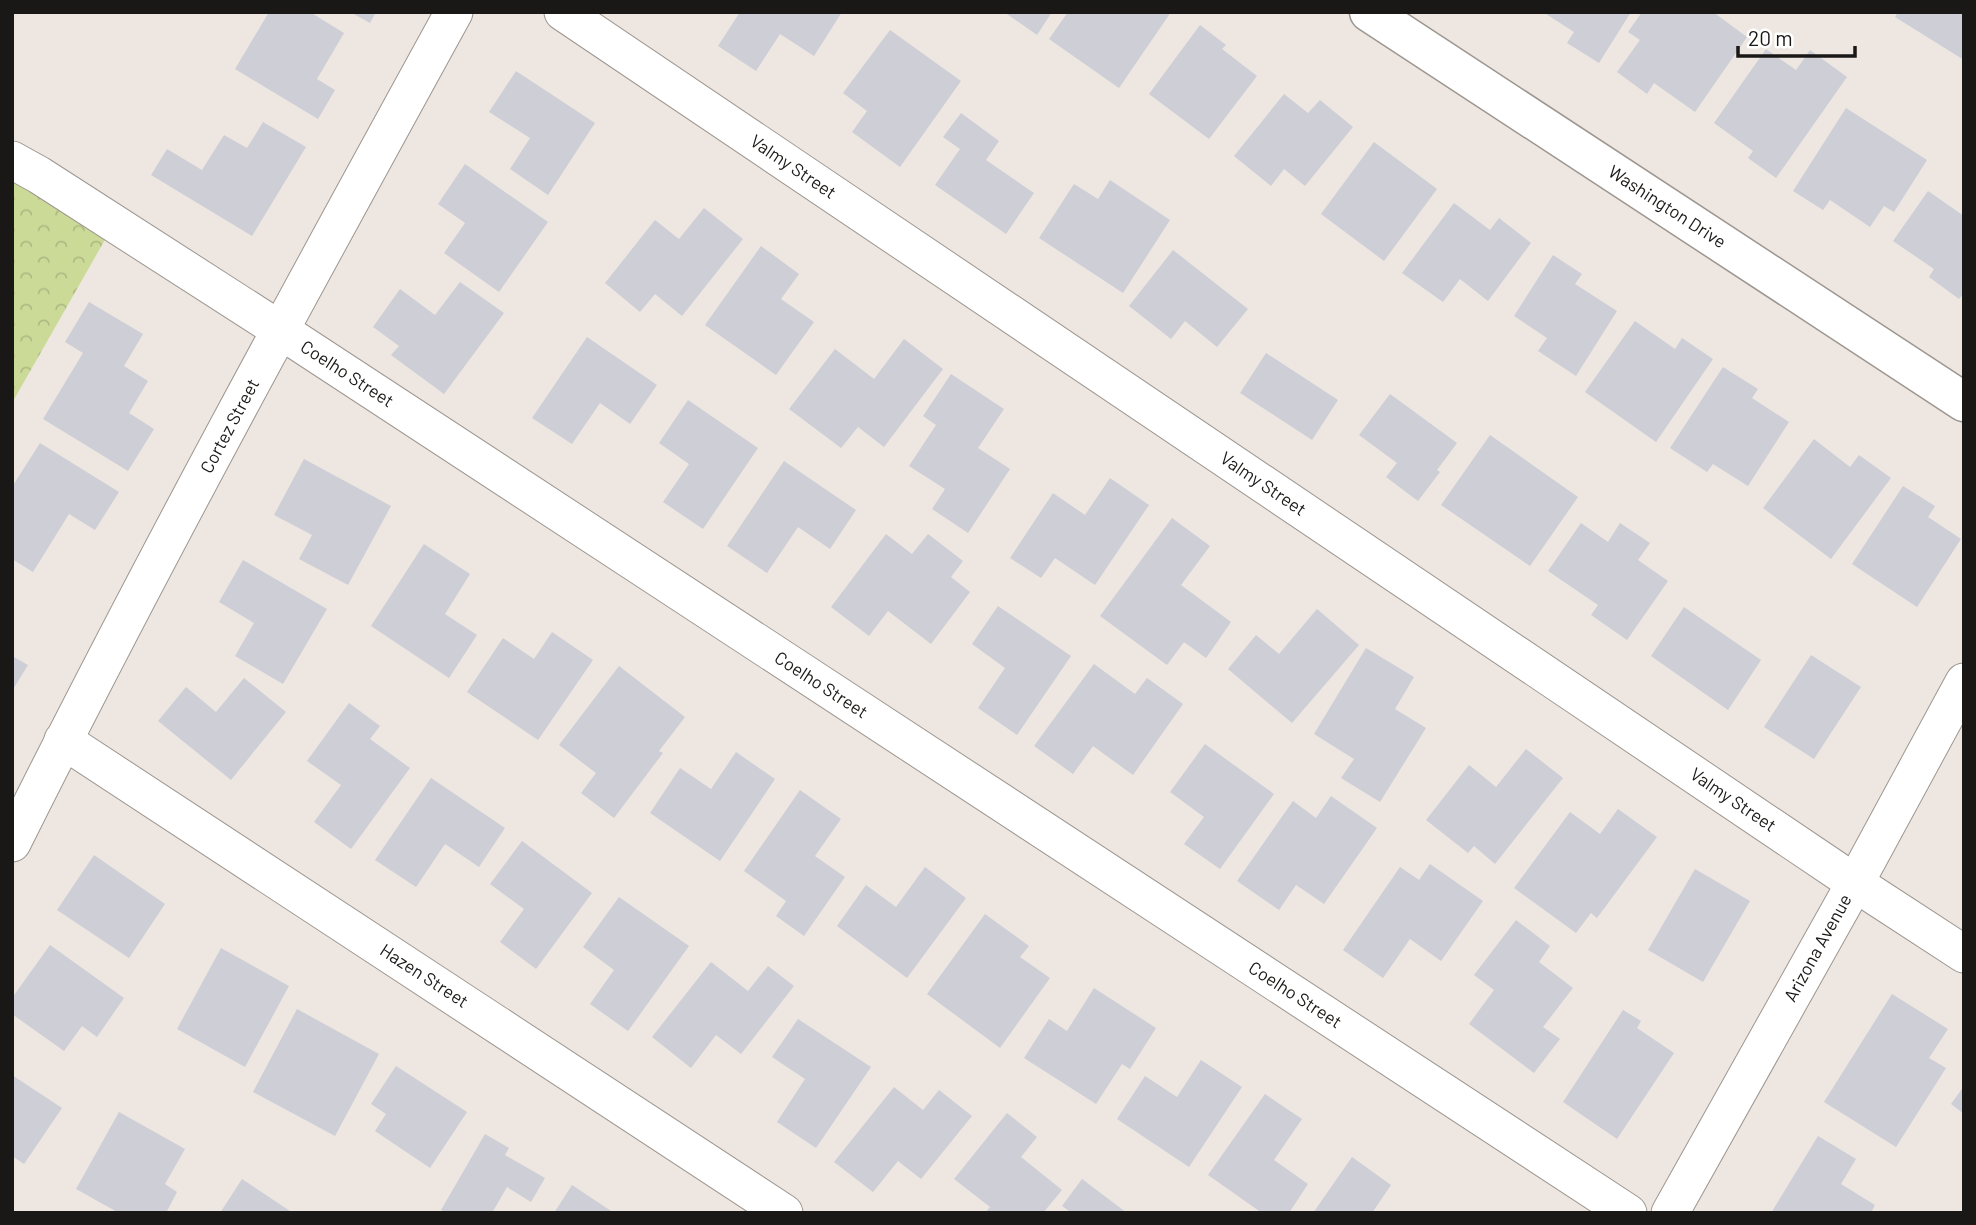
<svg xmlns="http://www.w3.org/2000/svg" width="1976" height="1225" viewBox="0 0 1976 1225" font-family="Barlow,sans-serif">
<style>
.park{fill:url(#park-crowns)}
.building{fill:#cdced6}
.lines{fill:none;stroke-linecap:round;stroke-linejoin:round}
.minor-casing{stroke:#9d9690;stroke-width:39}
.tertiary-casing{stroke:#9d9690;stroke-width:41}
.minor{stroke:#fff;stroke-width:37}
.tertiary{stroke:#fff;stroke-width:38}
.labels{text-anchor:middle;stroke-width:5;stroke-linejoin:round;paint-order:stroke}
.street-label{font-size:18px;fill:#1a1816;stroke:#fff}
</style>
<defs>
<pattern id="park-crowns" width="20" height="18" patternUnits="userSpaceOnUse" patternTransform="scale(1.75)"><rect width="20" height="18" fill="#ccda98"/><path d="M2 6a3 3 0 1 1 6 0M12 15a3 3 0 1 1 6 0" fill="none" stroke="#afba82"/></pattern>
</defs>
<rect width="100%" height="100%" fill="#eee7e1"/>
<!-- park -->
<path class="park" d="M12,160L114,224L12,403Z"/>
<!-- building -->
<g class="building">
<path d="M269,12H310L344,33L317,79L335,90L318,119L235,69Z"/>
<path d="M350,12H376L370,23Z"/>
<path d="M740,12H842L814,56L780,34L756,71L718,46Z"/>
<path d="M1004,12H1052L1037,35Z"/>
<path d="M1068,12H1171L1119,88L1049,39Z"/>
<path d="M1543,12H1631L1599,63L1567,43L1574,32Z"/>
<path d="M1642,12H1713L1747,37L1695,112L1654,83L1647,94L1617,72L1640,40L1628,32Z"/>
<path d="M1898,12H1964V60L1895,17Z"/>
<path d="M1200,25L1226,45L1222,49L1257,76L1209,139L1149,94Z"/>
<path d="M890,30L961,81L900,167L852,132L867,111L843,93Z"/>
<path d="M1766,49L1796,70L1810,50L1847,77L1776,178L1748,158L1753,151L1714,123Z"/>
<path d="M516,71L595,123L548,195L510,169L530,138L489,112Z"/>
<path d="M1284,94L1308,113L1320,100L1353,127L1305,186L1284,169L1271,186L1234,156Z"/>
<path d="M1846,108L1927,160L1894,212L1884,206L1870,227L1830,200L1823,210L1793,191Z"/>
<path d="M961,113L999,141L986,160L1034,193L1006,234L935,185L960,149L943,137Z"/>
<path d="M263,122L306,147L252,236L151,175L167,149L202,170L224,135L247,148Z"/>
<path d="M1374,142L1437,189L1384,261L1321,214Z"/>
<path d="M465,164L548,222L499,292L444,253L465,223L438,204Z"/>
<path d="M1110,180L1170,220L1123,293L1039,238L1074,184L1098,199Z"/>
<path d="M1928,191L1964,216V293L1959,299L1929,277L1934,269L1893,241Z"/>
<path d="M1454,203L1490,230L1499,218L1531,243L1488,301L1460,279L1443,302L1402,273Z"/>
<path d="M704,208L743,239L682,316L655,294L640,312L605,283L655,220L679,239Z"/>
<path d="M761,246L799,274L781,299L814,322L776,375L705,325Z"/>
<path d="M1173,250L1248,309L1217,347L1185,321L1171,339L1129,306Z"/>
<path d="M1553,255L1582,274L1575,284L1617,311L1576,376L1538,351L1547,338L1514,316Z"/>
<path d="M460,282L504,313L444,394L391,355L399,346L373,327L400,289L435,315Z"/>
<path d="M89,302L143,334L124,366L148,381L129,413L154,429L128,471L43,419L83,353L65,342Z"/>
<path d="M1635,321L1675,349L1682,338L1713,359L1656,442L1585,392Z"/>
<path d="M587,337L657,385L630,424L600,403L572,444L532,418Z"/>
<path d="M904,339L943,369L884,447L858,427L841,448L789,409L835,349L874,379Z"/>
<path d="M1266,353L1338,400L1312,440L1240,393Z"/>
<path d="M1723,367L1758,389L1752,398L1789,422L1748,486L1713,464L1707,472L1670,448Z"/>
<path d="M951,374L1004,409L978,448L1010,469L968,533L932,509L945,489L909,466L936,425L923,416Z"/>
<path d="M1390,394L1457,443L1437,470L1440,472L1418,501L1386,477L1397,463L1359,435Z"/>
<path d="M688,400L758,448L703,529L663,502L689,464L659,443Z"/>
<path d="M1490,435L1578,497L1530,566L1441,505Z"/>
<path d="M1814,439L1850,467L1859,455L1891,478L1831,559L1763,508Z"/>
<path d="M40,443L119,492L95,530L69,514L33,572L12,559V487Z"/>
<path d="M304,459L391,506L348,585L299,559L312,535L274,515Z"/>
<path d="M784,461L856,510L830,549L798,527L767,573L727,546Z"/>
<path d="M1110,478L1149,505L1095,585L1055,558L1041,578L1010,558L1053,493L1085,515Z"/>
<path d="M1903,486L1935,506L1928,517L1961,539L1917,607L1852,564Z"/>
<path d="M1172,518L1210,546L1181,585L1231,622L1206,658L1184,642L1167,665L1100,616Z"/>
<path d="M1581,523L1608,542L1620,523L1650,543L1638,560L1668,581L1627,640L1591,615L1598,605L1548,571Z"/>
<path d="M886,534L912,554L928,534L963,561L951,577L970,592L931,644L888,611L869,636L831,607Z"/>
<path d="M424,544L470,574L445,614L477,635L449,678L371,626Z"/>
<path d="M243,560L327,609L283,684L235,656L254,623L219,602Z"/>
<path d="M998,606L1071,656L1017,735L978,708L1005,668L972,644Z"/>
<path d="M1684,607L1761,660L1728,710L1651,656Z"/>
<path d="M1317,609L1359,645L1292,723L1228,669L1256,635L1279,654Z"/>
<path d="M552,632L593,660L538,740L467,692L503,638L534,659Z"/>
<path d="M1366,648L1414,677L1395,709L1426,728L1380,802L1341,778L1354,759L1314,734Z"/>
<path d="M1811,655L1861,687L1814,759L1764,727Z"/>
<path d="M12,656L28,665L12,691Z"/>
<path d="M1094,664L1135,694L1147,678L1183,704L1133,775L1093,746L1073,774L1034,746Z"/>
<path d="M619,666L685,717L659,751L663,753L614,818L581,793L596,773L559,745Z"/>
<path d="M244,678L286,712L231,780L158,721L186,687L216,712Z"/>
<path d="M349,703L380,726L370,739L410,768L351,849L314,822L341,785L307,761Z"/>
<path d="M1205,744L1274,794L1220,869L1184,844L1204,817L1170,792Z"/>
<path d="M1526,749L1563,778L1495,864L1474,846L1468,853L1426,820L1469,765L1496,787Z"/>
<path d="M736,752L775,779L720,861L650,813L680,768L711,789Z"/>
<path d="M431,778L505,828L479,867L445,844L416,887L375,860Z"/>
<path d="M800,790L841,819L815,856L845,877L804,936L776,916L786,901L744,871Z"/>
<path d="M1331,796L1377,828L1324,904L1296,885L1279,910L1237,881L1293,801L1316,818Z"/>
<path d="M1618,809L1657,837L1597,918L1591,913L1576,933L1514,888L1570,812L1600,834Z"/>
<path d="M522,841L592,893L536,969L500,942L524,909L490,884Z"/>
<path d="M94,855L165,904L129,958L57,910Z"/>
<path d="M1430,864L1483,901L1441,961L1410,939L1383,978L1343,950L1400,867L1419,880Z"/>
<path d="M925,867L966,898L907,978L837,926L866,885L896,907Z"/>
<path d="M1695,869L1750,901L1703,982L1648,950Z"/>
<path d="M619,897L689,946L628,1031L590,1004L614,970L583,947Z"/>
<path d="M985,914L1029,946L1020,957L1050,978L1000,1048L927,994Z"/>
<path d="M1516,920L1550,946L1539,962L1573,988L1543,1027L1560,1039L1534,1073L1469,1024L1494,990L1474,975Z"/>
<path d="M50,945L124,998L97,1037L82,1026L64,1051L12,1014V998Z"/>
<path d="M221,948L289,986L245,1067L177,1029Z"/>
<path d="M711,962L748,991L768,966L794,986L741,1054L716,1035L691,1068L652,1037Z"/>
<path d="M1094,988L1156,1028L1130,1069L1122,1064L1096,1104L1024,1058L1049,1019L1067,1031Z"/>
<path d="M1892,994L1948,1029L1929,1058L1946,1068L1896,1147L1824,1102Z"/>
<path d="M297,1009L379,1054L335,1136L253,1092Z"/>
<path d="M1623,1010L1641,1021L1637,1028L1674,1053L1617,1139L1563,1102Z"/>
<path d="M798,1019L871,1067L816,1148L777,1122L805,1079L772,1057Z"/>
<path d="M1201,1060L1242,1087L1189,1167L1117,1119L1145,1076L1177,1097Z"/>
<path d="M396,1066L467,1112L430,1168L375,1131L386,1114L371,1104Z"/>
<path d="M12,1075L62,1108L24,1164L12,1156Z"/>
<path d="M1964,1086V1114L1951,1104Z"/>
<path d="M894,1087L923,1110L939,1090L972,1116L921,1179L898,1161L873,1192L834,1162Z"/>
<path d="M1265,1094L1302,1119L1274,1160L1308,1184L1289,1213H1262L1208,1175Z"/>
<path d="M119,1112L185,1149L165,1184L177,1192L166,1213H119L76,1189Z"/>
<path d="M1007,1113L1037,1137L1021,1157L1062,1190L1043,1213H985L990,1207L954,1179Z"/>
<path d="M485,1134L509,1148L505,1155L545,1178L531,1202L507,1187L492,1213H446L441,1210Z"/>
<path d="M1818,1136L1856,1159L1841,1184L1875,1205L1871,1213H1771Z"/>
<path d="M1352,1157L1391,1185L1372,1213H1313Z"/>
<path d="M242,1179L293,1213H220Z"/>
<path d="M1082,1179L1127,1213H1072L1062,1206Z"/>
<path d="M572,1185L614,1213H554Z"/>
</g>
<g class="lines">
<defs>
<g id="minor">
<path d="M563,12L1855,883L1964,954"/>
<path d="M12,160L39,175L280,330L1628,1213"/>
<path d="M63,740L784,1213"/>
<path d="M12,843C152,562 303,287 454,12"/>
<path d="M1670,1213L1855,883L1964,682"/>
</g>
<path id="tertiary" d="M1369,12L1964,402"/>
</defs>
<!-- minor casing -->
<use href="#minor" class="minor-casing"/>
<!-- tertiary casing -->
<use href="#tertiary" class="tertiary-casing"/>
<!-- minor -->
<use href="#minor" class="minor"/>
<!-- tertiary -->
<use href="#tertiary" class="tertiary"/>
</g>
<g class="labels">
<!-- street labels -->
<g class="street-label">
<text transform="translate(793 167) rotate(34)" y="6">Valmy Street</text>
<text transform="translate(1667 207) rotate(33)" y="6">Washington Drive</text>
<text transform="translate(347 374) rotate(33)" y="6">Coelho Street</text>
<text transform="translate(230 426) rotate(-62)" y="6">Cortez Street</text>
<text transform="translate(1263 484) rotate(34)" y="6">Valmy Street</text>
<text transform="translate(821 685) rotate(33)" y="6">Coelho Street</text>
<text transform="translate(1733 800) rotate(34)" y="6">Valmy Street</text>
<text transform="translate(1818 948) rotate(-61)" y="6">Arizona Avenue</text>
<text transform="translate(424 976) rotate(33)" y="6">Hazen Street</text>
<text transform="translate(1295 995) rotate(33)" y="6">Coelho Street</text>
</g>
</g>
<!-- border -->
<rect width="1976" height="1225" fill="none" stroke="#1a1816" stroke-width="28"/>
<!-- scale -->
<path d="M1738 46v10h117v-10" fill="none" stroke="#1a1816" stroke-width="3.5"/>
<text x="1748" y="46" font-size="21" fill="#1a1816" stroke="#ffffff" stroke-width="5" paint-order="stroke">20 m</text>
</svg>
